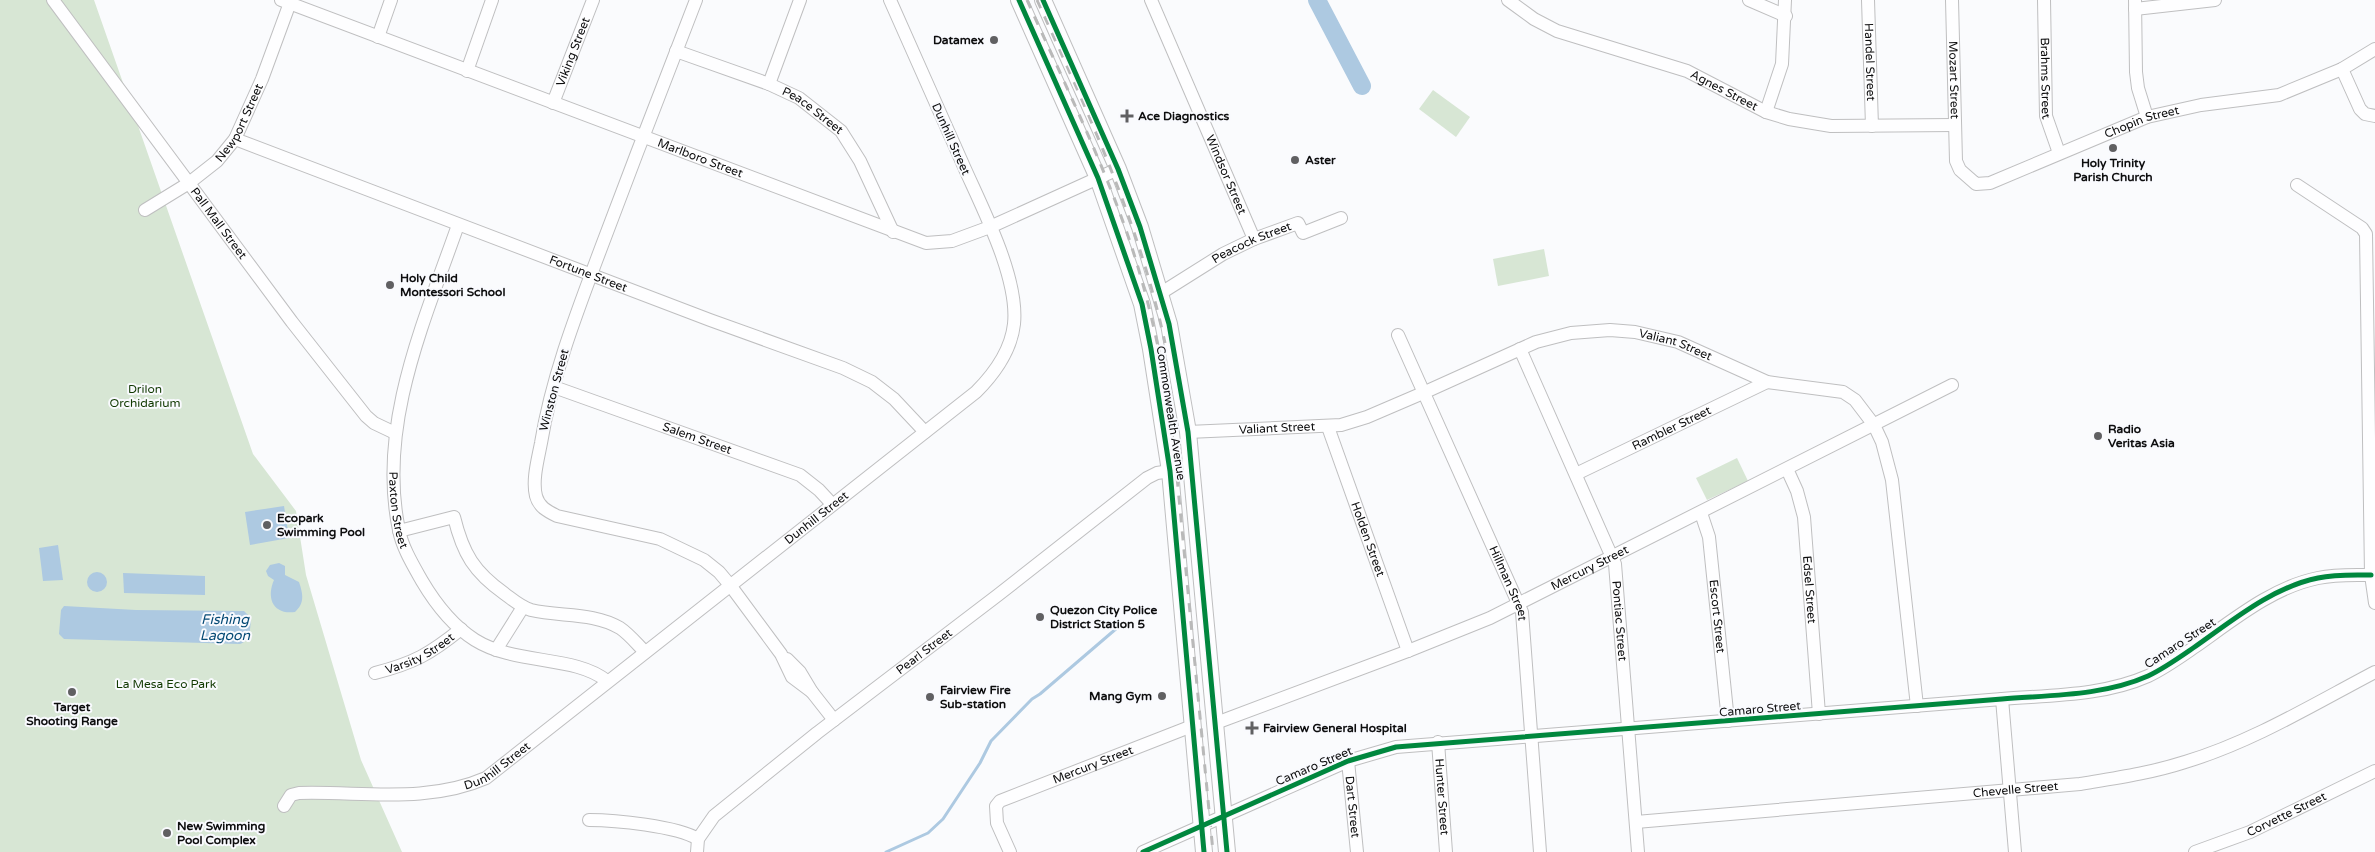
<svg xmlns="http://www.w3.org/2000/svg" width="2375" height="852" viewBox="0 0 2375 852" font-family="'Varela Round',sans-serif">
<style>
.green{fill:#d7e6d4}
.water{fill:#adc9e1}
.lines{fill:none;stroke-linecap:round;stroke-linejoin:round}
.stream{stroke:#adc9e1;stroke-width:3}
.river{stroke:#adc9e1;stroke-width:18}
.minor-casing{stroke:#bfbfc0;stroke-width:14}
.major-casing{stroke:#bfbfc0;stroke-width:18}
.minor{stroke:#fefeff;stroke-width:12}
.major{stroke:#fefeff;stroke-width:16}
.rail{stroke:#b9b9b9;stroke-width:3;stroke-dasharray:9 9;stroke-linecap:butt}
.cycleway-casing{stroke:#f9fafe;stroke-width:8}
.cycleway{stroke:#00873e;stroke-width:5}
.poi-dot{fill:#606062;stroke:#f9fafe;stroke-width:2}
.labels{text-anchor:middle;stroke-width:4;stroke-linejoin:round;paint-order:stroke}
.poi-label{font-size:12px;font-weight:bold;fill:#0d0d0e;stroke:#f9fafe;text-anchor:start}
.street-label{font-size:12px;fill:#0d0d0e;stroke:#f9fafe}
.park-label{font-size:12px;fill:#103900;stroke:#f9fafe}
.water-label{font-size:14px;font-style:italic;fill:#054a75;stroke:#f9fafe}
</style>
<rect width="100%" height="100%" fill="#fafbfd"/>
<!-- green -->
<g class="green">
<path d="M0,0H94L253,454L296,511L306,575L361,760L402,852H0Z"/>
<path d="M1433,90L1470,117L1456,137L1419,109Z"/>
<path d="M1544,249L1549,276L1498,286L1493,259Z"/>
<path d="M1737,458L1748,481L1707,500L1696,478Z"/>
</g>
<!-- water -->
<g class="water">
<path d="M284,506L289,538L250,545L245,512Z"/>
<path d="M58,545L63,580L43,581L39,548Z"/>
<path d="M279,563L285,566V575L299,582C303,594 305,603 295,612C273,615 266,598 274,580L268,576L266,571L270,565Z"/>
<circle cx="97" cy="582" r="10"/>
<path d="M123,573L205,576V595L124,593Z"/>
<path d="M64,606L136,610L244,611L251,618C250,628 251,640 240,644L64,639L59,634L61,610Z"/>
</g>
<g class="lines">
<!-- stream -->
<path class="stream" d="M886,852L928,833L943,819L980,763L991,741L1032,699L1040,694L1124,622"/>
<!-- river -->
<path class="river" d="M1317,0L1362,86"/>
<defs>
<g id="minor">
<path id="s1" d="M53,0L292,322L366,416L374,423L395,433"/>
<path id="s2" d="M281,0L926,243L952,241L990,227L1118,169"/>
<path d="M696,0C664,83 632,165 601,248C577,312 552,376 541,443C538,459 532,480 536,496C539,507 547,511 557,516L660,539L704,560L719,572L730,585L781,654L792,677L812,692"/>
<path id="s3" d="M1151,0L1254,239"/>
<path id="s4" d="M1508,0L1534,19L1557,31L1687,71L1766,112L1789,119L1831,126L1955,125"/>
<path d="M1749,0L1786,16"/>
<path id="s5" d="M1868,0L1872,126"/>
<path id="s6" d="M1952,0L1956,161L1960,170L1976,184L1990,183L2147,117L2201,105L2279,95L2342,69L2375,49"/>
<path id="s7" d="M2044,0L2046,116L2059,153"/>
<path d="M2135,0L2136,72L2138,88L2147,117"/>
<path d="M2135,9L2215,0"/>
<path d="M378,37L391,0"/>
<path id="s8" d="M676,51L769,84L799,98L841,131L860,161L893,232"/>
<path d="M2342,69L2360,109L2365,114L2375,116"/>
<path d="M467,71L492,0"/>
<path d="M769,84L800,0"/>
<path id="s9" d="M553,103L593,0"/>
<path d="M1766,112L1782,64L1785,0"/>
<path id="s10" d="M235,139L710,320L843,368L872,382L894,399L925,432"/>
<path d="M2297,185L2362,228L2366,234L2371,575L2375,603"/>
<path id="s11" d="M145,210L189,183L217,161L235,139L262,79L291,0"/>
<path id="s12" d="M458,225C424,322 377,426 399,530C402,547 413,565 422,581C435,603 453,626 475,640C515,665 575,655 607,681"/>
<path id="s13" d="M1161,293L1223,254L1254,239L1298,223L1303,233L1341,218"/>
<path id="s14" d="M1398,335L1522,612L1540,852"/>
<path id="s15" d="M1520,349L1615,564L1638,852"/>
<path id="s16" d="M554,387L800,475L819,490L832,504"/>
<path id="s17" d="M1328,427L1408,651"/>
<path id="s18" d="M1188,432L1341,425L1367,417L1423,393L1536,342L1571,333L1610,330L1635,332L1678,342L1767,382L1843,392L1855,400L1874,425L1882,442L1892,480L1917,706"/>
<path id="s19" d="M1787,469L1797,491L1804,517L1819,714"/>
<path id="s20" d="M1576,474L1767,382"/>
<path id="s21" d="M1701,513L1709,537L1728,721"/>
<path d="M399,531L454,517C463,554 474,572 505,594C513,600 521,607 531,610C560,617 593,612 620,628C629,634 637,644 645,652"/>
<path d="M496,650L523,607"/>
<path d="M787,659L800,672L812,692L834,720"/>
<path id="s22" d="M375,673C414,663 430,654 461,629"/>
<path d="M2002,699L2015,852"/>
<path id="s23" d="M1216,723L1408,651L1490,618L1952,385"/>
<path id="s24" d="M1438,742L1446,852"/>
<path id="s25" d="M1348,761L1357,852"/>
<path id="s26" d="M284,806L291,795L299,793C361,791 427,804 486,778L976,392C994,374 1011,351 1014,324C1019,276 980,204 961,160C937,107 914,53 890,0"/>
<path d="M589,820C615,820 677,826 698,839"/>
<path id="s27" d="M1636,822L2080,784C2116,778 2151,773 2185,762C2252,742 2314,704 2375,672"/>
<path id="s28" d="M697,852L698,839L714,816L817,733L998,595L1147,478L1157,473L1170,471"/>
<path id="s29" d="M1010,852L997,823L996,806L1000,801L1192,726"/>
<path d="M1143,852L1348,761L1396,747L2002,699C2050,695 2103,696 2148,676C2165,668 2180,657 2196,646C2233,620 2273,587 2318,578C2336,574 2353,575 2371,575"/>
<path id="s30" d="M2195,852L2250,832L2375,771"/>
</g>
<g id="major">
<path d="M1019,0L1098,178L1142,304L1151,349L1170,471L1204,852"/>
<path d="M1043,0L1118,169L1140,227L1169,324L1188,432L1227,852"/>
</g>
</defs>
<!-- minor casing -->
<use href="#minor" class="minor-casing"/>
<!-- major casing -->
<use href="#major" class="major-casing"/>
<!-- minor -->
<use href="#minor" class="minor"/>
<!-- major -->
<use href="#major" class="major"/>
<!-- rail -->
<g class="rail">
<path d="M1027,0C1061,76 1098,151 1126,230C1148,293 1162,359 1172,425L1213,852"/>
<path d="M1037,0C1088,112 1139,222 1165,343"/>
</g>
<defs>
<g id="cycleway">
<path d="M1019,0L1098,178L1142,304L1151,349L1170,471L1204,852"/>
<path d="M1043,0L1118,169L1140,227L1169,324L1188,432L1227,852"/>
<path d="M1143,852L1348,761L1396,747L2002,699C2050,695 2103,696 2148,676C2165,668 2180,657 2196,646C2233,620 2273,587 2318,578C2336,574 2353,575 2371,575"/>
</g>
</defs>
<!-- cycleway casing -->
<use href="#cycleway" class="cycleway-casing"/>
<!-- cycleway -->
<use href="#cycleway" class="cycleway"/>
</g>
<!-- markers -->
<g class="poi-dot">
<circle cx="994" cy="40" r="5"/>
<path d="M1124.5 108.5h5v5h5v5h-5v5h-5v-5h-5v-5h5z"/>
<circle cx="2113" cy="148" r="5"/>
<circle cx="1295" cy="160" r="5"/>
<circle cx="390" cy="285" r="5"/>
<circle cx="2098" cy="436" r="5"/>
<circle cx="267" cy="525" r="5"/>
<circle cx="1040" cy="617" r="5"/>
<circle cx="72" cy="692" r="5"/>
<circle cx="1162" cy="696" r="5"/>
<circle cx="930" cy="697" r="5"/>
<path d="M1249.5 720.5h5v5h5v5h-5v5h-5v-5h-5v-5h5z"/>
<circle cx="167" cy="833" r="5"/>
</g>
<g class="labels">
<!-- poi labels -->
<g class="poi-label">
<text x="984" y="44" text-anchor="end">Datamex</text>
<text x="1138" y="120">Ace Diagnostics</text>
<text x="1305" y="164">Aster</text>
<text x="2113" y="167" text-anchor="middle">Holy Trinity<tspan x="2113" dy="14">Parish Church</tspan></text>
<text x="400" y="282">Holy Child<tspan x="400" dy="14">Montessori School</tspan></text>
<text x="2108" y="433">Radio<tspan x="2108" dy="14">Veritas Asia</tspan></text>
<text x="277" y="522">Ecopark<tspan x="277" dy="14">Swimming Pool</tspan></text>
<text x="1050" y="614">Quezon City Police<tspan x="1050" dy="14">District Station 5</tspan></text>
<text x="940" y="694">Fairview Fire<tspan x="940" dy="14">Sub-station</tspan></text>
<text x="1152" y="700" text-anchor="end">Mang Gym</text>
<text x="72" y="711" text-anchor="middle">Target<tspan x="72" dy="14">Shooting Range</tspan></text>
<text x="1263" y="732">Fairview General Hospital</text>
<text x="177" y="830">New Swimming<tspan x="177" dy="14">Pool Complex</tspan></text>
</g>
<!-- street labels -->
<g class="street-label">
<text dy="4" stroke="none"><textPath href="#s9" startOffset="55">Viking Street</textPath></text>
<text dy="4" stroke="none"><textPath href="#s5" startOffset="62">Handel Street</textPath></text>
<text dy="4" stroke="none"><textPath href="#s7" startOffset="78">Brahms Street</textPath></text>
<text dy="4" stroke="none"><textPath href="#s6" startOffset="80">Mozart Street</textPath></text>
<text dy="4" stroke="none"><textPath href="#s4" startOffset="236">Agnes Street</textPath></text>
<text dy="4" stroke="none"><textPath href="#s8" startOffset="150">Peace Street</textPath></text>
<text dy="4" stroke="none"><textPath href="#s11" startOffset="132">Newport Street</textPath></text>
<text dy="4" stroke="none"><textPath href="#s6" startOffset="370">Chopin Street</textPath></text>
<text transform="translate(951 139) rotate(66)" y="4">Dunhill Street</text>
<text dy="4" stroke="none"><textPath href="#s2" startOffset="448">Marlboro Street</textPath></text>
<text dy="4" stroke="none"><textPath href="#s3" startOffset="190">Windsor Street</textPath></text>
<text dy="4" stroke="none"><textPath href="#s1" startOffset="278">Pall Mall Street</textPath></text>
<text dy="4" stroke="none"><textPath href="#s13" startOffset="104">Peacock Street</textPath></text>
<text dy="4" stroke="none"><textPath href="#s10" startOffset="378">Fortune Street</textPath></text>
<text dy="4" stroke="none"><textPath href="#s18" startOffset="508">Valiant Street</textPath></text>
<text transform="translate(554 390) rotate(-75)" y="4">Winston Street</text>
<text transform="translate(1171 413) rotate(81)" y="4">Commonwealth Avenue</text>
<text dy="4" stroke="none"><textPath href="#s18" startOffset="89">Valiant Street</textPath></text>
<text dy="4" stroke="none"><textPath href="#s20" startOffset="106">Rambler Street</textPath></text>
<text dy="4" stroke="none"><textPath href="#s16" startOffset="152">Salem Street</textPath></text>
<text dy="4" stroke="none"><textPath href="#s12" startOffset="295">Paxton Street</textPath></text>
<text dy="4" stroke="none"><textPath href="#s26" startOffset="631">Dunhill Street</textPath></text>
<text dy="4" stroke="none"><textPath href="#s17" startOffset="119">Holden Street</textPath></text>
<text dy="4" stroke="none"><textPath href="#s23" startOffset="405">Mercury Street</textPath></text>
<text dy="4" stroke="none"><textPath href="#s14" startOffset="272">Hillman Street</textPath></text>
<text dy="4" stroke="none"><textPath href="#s19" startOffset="124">Edsel Street</textPath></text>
<text dy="4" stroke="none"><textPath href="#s21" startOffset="105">Escort Street</textPath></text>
<text dy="4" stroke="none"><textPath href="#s15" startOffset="292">Pontiac Street</textPath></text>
<text transform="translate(2180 643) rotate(-33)" y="4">Camaro Street</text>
<text dy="4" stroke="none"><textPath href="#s22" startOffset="49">Varsity Street</textPath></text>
<text dy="4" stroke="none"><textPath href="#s28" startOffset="308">Pearl Street</textPath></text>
<text transform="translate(1760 709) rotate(-5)" y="4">Camaro Street</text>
<text dy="4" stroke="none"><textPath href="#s29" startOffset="155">Mercury Street</textPath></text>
<text dy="4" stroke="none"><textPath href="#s26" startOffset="226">Dunhill Street</textPath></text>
<text transform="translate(1314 766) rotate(-23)" y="4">Camaro Street</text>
<text dy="4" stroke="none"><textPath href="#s27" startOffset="381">Chevelle Street</textPath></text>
<text dy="4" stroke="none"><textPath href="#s24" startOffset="55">Hunter Street</textPath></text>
<text dy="4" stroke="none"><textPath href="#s25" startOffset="46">Dart Street</textPath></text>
<text dy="4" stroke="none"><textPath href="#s30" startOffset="99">Corvette Street</textPath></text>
</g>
<!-- park labels -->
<g class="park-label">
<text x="145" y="393">Drilon<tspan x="145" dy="14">Orchidarium</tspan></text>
<text x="166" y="688">La Mesa Eco Park</text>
</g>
<!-- water labels -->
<g class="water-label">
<text x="225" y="624">Fishing<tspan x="225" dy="16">Lagoon</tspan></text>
</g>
</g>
</svg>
